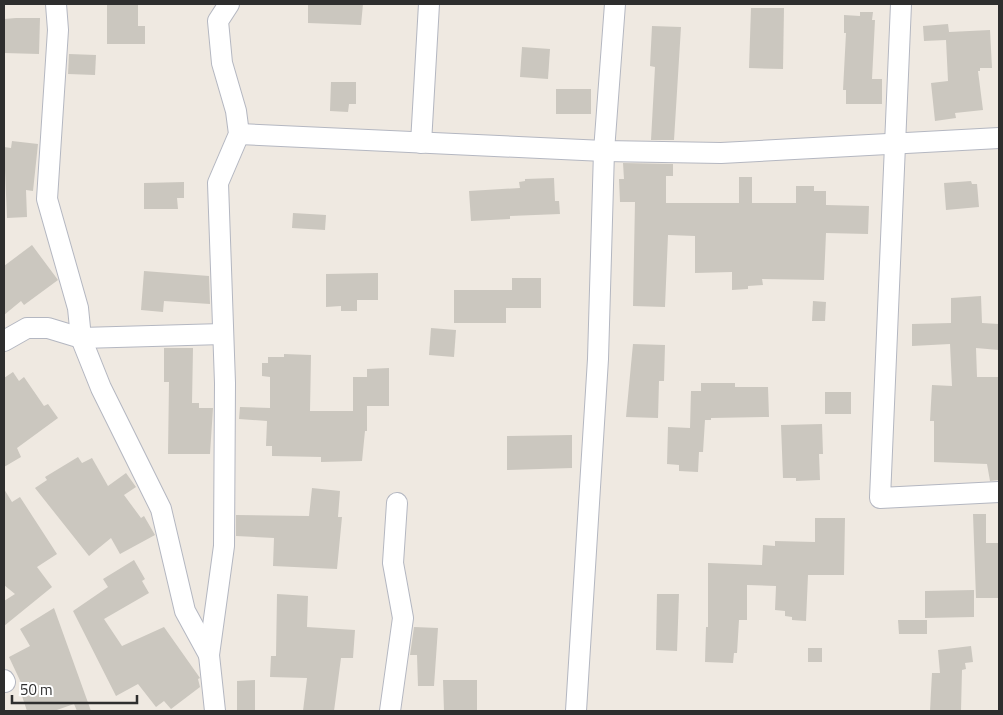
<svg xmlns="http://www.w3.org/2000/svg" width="1003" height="715" viewBox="0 0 1003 715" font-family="'Titillium Web',sans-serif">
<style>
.building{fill:#cbc7bf}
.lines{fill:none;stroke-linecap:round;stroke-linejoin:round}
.street-casing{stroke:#b4b7c1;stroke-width:22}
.street{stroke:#fff;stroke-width:20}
</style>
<rect width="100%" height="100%" fill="#efe9e1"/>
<!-- building -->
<g class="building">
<path d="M107,4H138V26H145V44H107Z"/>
<path d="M308,4H363L361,25L308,23Z"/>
<path d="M751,8H784L783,69L749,68Z"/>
<path d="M860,12H873L872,20H875L872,79H882V104H846V90H843L846,33H844V15L860,16Z"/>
<path d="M16,18H40L39,54L4,53V19Z"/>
<path d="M948,24L949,32L990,30L992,68H980V71H978L983,110L955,113L956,118L935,121L931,83L948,81L946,40L924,41L923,26Z"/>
<path d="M652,26L681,27L674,140H651L655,67L650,66Z"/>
<path d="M522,47L550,49L548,79L520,77Z"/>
<path d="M69,54L96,55L95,75L68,74Z"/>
<path d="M331,82H356V104H349L348,112L330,111Z"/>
<rect x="556" y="89" width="35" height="25"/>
<path d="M12,141L38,144L33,191L26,190L27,217L7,218L4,147L11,148Z"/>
<path d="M623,163L673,164V176H666V203H739V177H752V203H796V186H814V191H826V205L869,206L868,234L826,233L824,280L762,279L763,285L748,286V289L732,290V272L695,273V236L668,235L665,307L633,306L635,202H620L619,179H624Z"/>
<path d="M554,178L555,201H559L560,214L510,216V219L471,221L469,191L520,188L519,182L525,181V179Z"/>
<path d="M971,181L972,184H977L979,207L946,210L944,183Z"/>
<path d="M184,182V198H177L178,209H144V183Z"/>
<path d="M293,213L326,215L325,230L292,228Z"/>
<path d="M32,245L58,280L24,305L21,301L4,315V266Z"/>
<path d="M144,271L209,276L210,304L164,301L163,312L141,310Z"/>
<path d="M378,273V300H357V311H341V306L326,307V274Z"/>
<path d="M512,278H541V308H506V323H454V290H512Z"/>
<path d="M981,296L982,323L999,324V350L976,348L977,377H999V480L990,481L987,464L934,462V421H930L932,385L952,386L950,344L912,346V324L951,323V298Z"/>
<path d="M813,301L826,302L825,321H812Z"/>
<path d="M431,328L456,330L454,357L429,355Z"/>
<path d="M633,344L665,345L664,381H659L658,418L626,417Z"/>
<path d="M164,348H193L192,403H199V408H213L210,454H168L169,382H164Z"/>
<path d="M284,354L311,355L310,411H353V377H367V369L389,368V406H367V431H365L362,461L321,462V457L272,456V446H266L267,421L239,419L240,407L270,408V377L262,376V363H268V357H284Z"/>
<path d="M13,372L19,381L24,377L44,406L48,404L58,418L17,448L21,457L4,467V378Z"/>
<path d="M701,383H735V387H768L769,417L711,418V420H705L703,452H699L698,472L679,471V465L667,464L668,427L690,428L691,391H701Z"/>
<rect x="825" y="392" width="26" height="22"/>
<path d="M822,424L823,454H819L820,480L796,481V478H783L781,425Z"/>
<path d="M572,435V468L507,470V436Z"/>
<path d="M78,457L82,463L92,458L108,486L126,473L136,487L124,495L141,518L144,516L155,535L120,554L111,538L89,556L35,488L47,480L45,477Z"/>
<path d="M312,488L340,491L338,517H342L337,569L273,566L274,538L236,536V515L309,516Z"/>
<path d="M4,489L12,502L20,497L57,554L37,567L52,587L4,626V601L15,594L4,585Z"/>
<path d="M973,514H986V543H999V598H976Z"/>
<path d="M815,518H845L844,575H808L806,621L792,620V617L785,616V611L775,610L776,586L747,585V620H739L737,653H734L733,663L705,662L706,627H708V563L762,565L763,545L775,546V541L815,542Z"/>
<path d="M134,560L145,579L142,581L149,593L104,619L122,646L164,627L200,678L198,679L200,687L171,709L164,701L156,707L138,684L116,696L73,611L108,587L103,579Z"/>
<path d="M974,590V617L925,618V591Z"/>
<path d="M277,594L308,596L307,627L355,630L353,658H341L334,711H303L307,678L270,677L271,656H276Z"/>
<path d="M657,594H679L677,651L656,650Z"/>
<path d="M54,608L91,711H77L74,704L54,711H27L20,690L24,689L9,657L30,646L20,629Z"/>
<path d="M898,620H927V634H899Z"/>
<path d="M414,627L438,628L434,686H418L417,655H410Z"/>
<path d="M971,646L973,662L965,663L966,669L962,670L961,711H930L932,673H940L938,650Z"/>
<rect x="808" y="648" width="14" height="14"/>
<path d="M255,680V710H237V681Z"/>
<path d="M443,680H477V711H444Z"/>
</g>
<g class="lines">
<defs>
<g id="street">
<path d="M56,4L58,30L47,199L78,308L81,338L101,388L161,509L185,611L209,655"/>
<path d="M901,4L880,498L999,492"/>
<path d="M239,134L604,151L721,153L999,138"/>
<path d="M421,143L429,4"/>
<path d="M4,341L27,328H48L81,338L223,334"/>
<path d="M4,680L5,682"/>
<path d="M215,711L209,655L224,546L225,383L218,183L239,134L236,111L222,63L218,21L229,4"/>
<path d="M390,711L403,618L393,563L397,503"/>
<path d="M576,711L598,359L604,151L615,4"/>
</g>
</defs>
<!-- street casing -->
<use href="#street" class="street-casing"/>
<!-- street -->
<use href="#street" class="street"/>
</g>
<!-- border -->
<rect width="1003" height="715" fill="none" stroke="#2e2e2e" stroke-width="10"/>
<!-- scale -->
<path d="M12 695v8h125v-8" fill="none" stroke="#2e2e2e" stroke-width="2.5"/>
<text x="20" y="695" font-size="15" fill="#2e2e2e" stroke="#ffffff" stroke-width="4" paint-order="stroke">50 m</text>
</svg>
